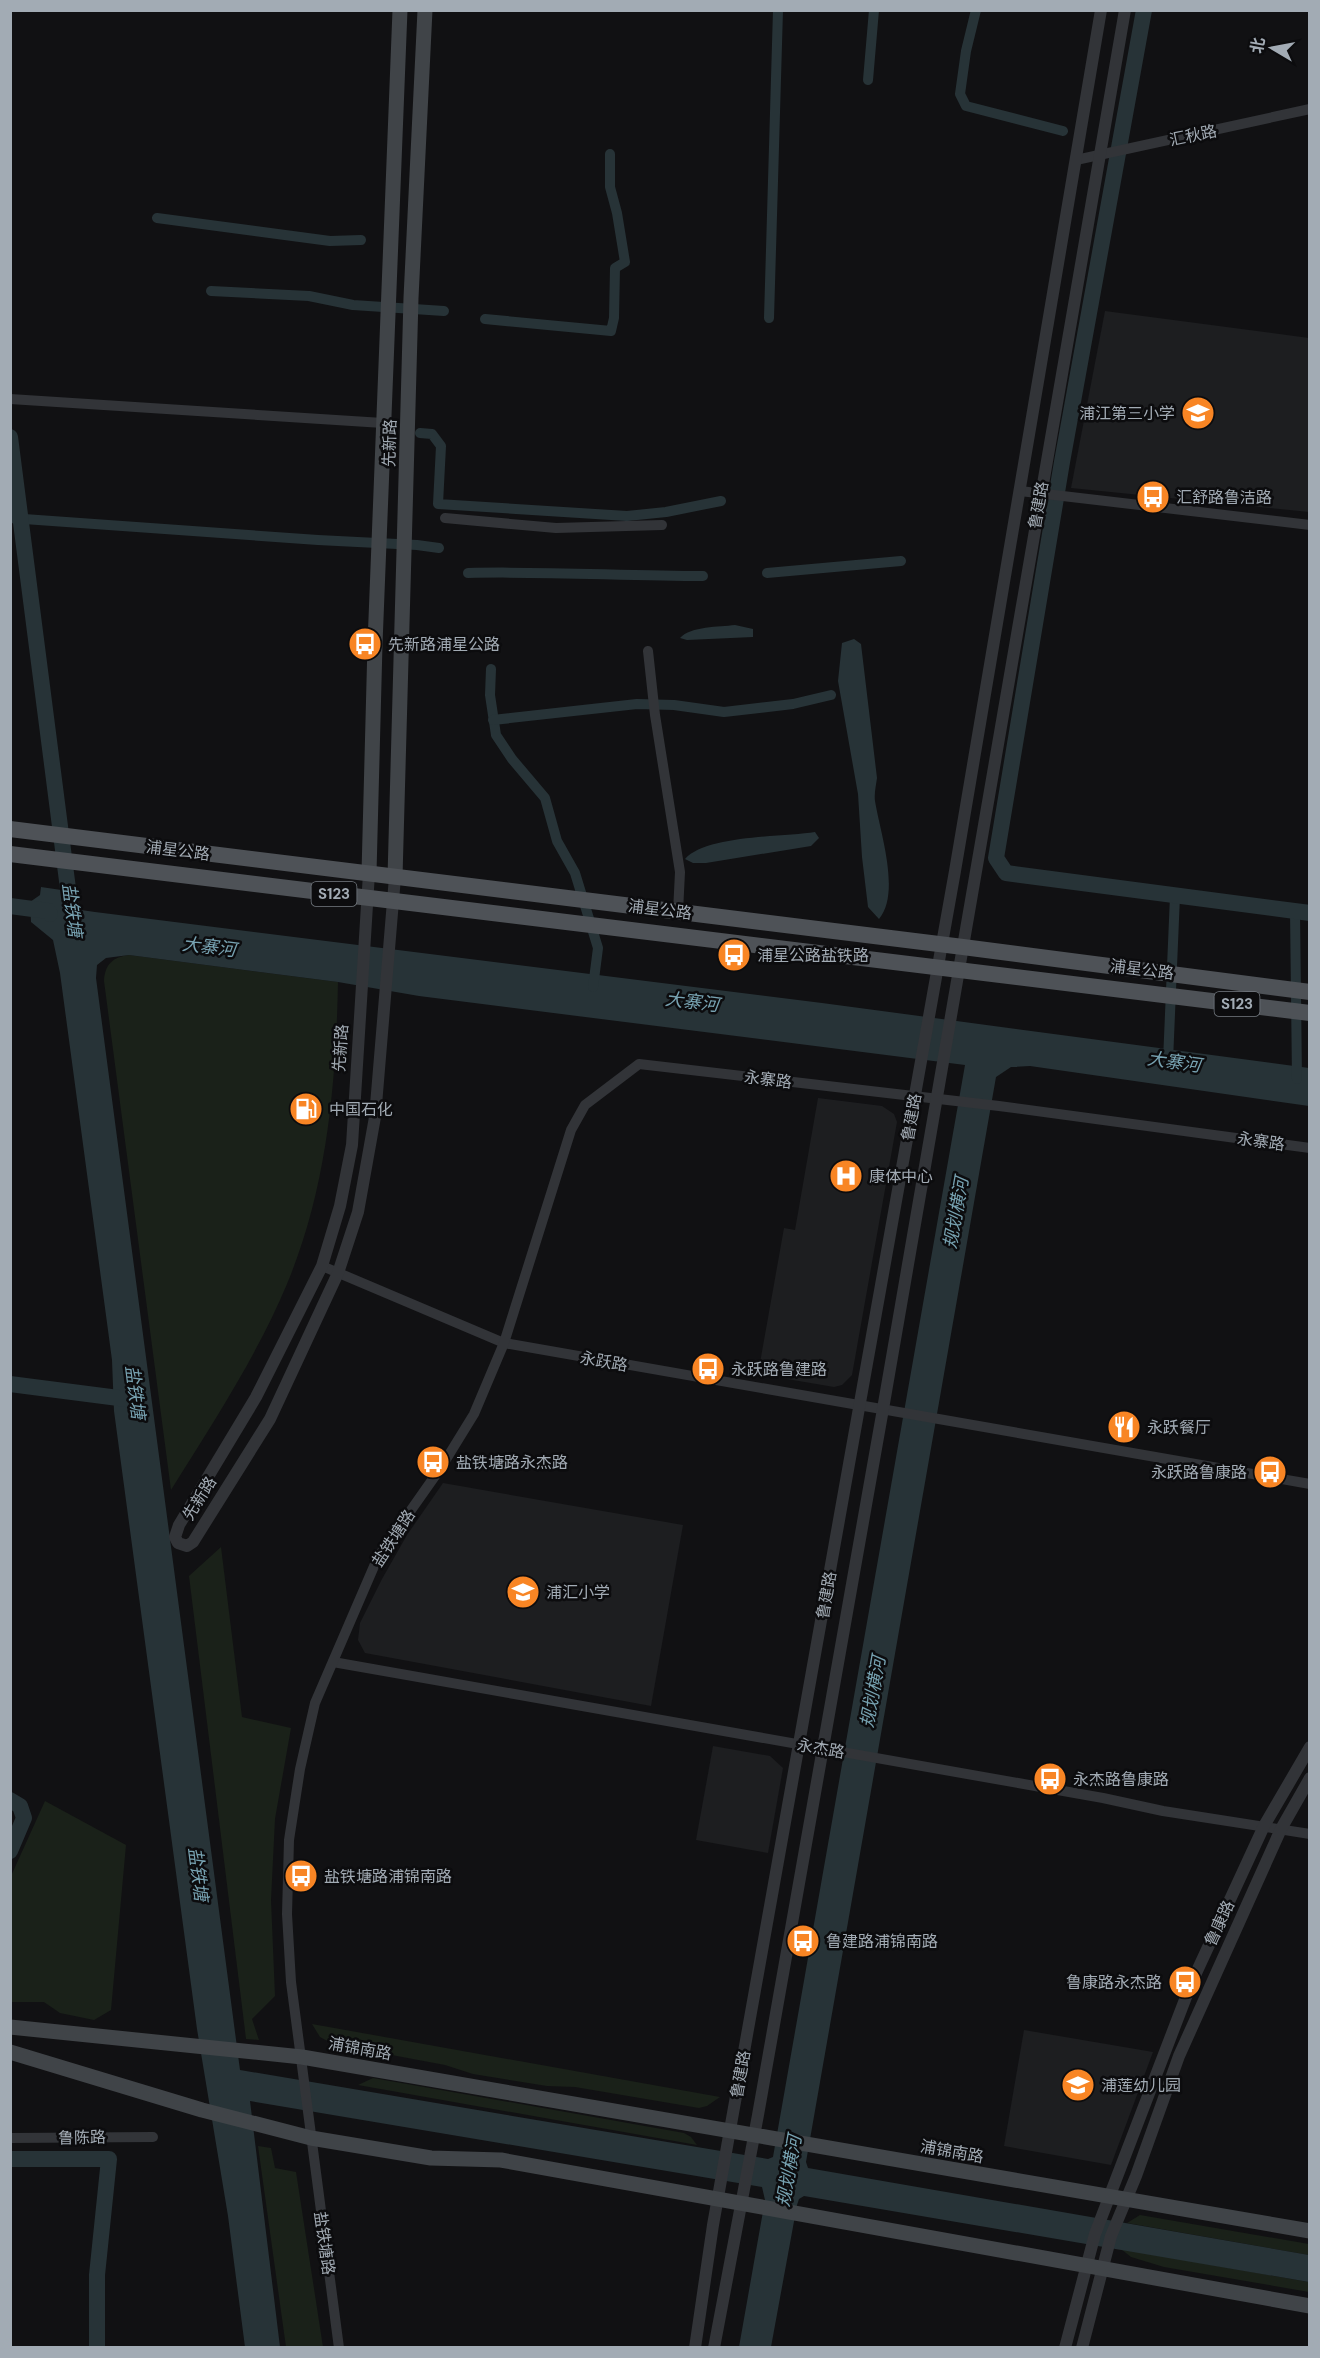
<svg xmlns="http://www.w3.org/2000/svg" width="1320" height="2358" viewBox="0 0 1320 2358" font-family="'DM Sans','Noto Sans SC',sans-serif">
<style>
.built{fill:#1d1e20}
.green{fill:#1a2119}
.water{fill:#273337;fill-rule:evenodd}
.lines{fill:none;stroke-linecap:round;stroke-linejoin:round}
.canal{stroke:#273337;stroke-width:10}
.river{stroke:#273337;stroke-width:16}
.minor{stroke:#323438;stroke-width:10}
.tertiary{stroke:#323438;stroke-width:12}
.secondary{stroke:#404448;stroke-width:15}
.primary{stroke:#4e5257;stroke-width:16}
.labels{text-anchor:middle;stroke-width:5;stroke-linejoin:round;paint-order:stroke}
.shield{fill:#0c0c0e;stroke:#757b82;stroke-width:1.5}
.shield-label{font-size:15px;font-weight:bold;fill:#a2abb4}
.street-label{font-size:16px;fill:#a2abb4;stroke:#0c0c0e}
.poi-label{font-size:16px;fill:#a2abb4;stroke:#0c0c0e;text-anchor:start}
.water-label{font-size:18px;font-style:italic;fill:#77a2b1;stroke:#0c0c0e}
</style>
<rect width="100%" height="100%" fill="#111113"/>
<!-- built -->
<g class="built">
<path d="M1105,311L1309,338V512L1071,488Z"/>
<path d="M818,1098L882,1106L894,1114L897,1122L852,1375L842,1385L834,1387L758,1374L784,1228L795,1230Z"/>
<path d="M443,1483L683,1525L651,1706L365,1653L358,1640L360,1623L382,1579L407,1535Z"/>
<path d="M713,1746L770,1756L783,1768L768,1853L696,1840Z"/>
<path d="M1024,2030L1153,2052L1111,2165L1004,2146Z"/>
</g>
<!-- green -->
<g class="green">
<path d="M129,955L338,982C336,1085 327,1188 287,1284C257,1356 212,1424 171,1490L104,981C105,964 113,957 129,955Z"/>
<path d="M221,1547L242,1717L291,1728L275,1819L271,1900L275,1996L252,2019L259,2040L246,2039L189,1576Z"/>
<path d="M45,1801L126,1845L111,2010L94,2020L60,2013L44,2002H11V1876Z"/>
<path d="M312,2024L720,2097L707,2106L699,2108L575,2087L547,2086L473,2074L445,2065L333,2044L320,2037Z"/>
<path d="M373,2078L684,2133L691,2137L697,2145L358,2085Z"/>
<path d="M258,2146L271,2148L275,2168L296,2172L323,2347H286Z"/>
<path d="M1140,2215L1309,2244V2255L1127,2223Z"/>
<path d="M1121,2249L1309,2282V2292L1164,2267L1131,2257Z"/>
</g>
<!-- water -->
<g class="water">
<path d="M735,625L753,629V637L687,640L680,638C691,626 719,627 735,625Z"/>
<path d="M854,639L861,644L877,778C876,785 874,794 875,801C880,832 901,893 879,919L868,907L862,857L858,794L838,681L842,643Z"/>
<path d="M815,832L819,838L811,846L706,863H693L685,859C706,835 784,837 815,832Z"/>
<path d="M41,887L75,892L81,910L95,912L822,1003L1309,1068V1106L1030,1066L1011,1067L996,1077L806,2162L808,2168L1309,2255V2282L804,2196L799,2199L797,2205L771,2347H739L765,2200L762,2187L250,2101L280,2347H245L228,2216L197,2029L114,1411L112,1360L60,973L53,940L31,922L30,902L40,895ZM129,955L338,982L419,996L965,1065L773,2157L768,2159L240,2070L96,978L97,965L106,958Z"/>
</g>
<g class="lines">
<!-- canal -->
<g class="canal">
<path d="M976,10L966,51L960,94L966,106L1063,131"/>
<path d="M868,80L874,10"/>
<path d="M157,218L330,241L361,240"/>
<path d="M211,291L309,296L353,305L444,311"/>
<path d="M769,318L778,10"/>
<path d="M485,319L611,331L614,318L615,268L625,262L617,213L610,187V154"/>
<path d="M420,433L432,434L441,446L438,504L627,516L666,512L721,501"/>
<path d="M10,518L318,540L417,545L439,548"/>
<path d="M468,573C546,571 624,576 703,576"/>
<path d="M767,573L901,561"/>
<path d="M491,669L490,695L496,735L512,759L545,798L557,841L575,873L598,948L593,987"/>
<path d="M493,720L637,704L674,705L724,712L793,704L831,695"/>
<path d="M1295,911L1297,1079"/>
<path d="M1168,1061L1175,896"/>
</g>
<!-- river -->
<g class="river">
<path d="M1144,10L1062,462L996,858L1006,873L1310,913"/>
<path d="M10,437L71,912"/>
<path d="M10,906L48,911L50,914"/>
<path d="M10,1384L134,1400"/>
<path d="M10,1800L20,1806L24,1818L10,1851"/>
<path d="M10,2159H109L97,2275V2348"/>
</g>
<!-- minor -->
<g class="minor">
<path d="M1076,160L1310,109"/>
<path d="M10,399L383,423"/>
<path d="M1020,491L1310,525"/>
<path d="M445,518L556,528L662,525"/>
<path d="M648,651L655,715L680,872L678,912"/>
<path d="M322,1266L504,1343L1310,1484"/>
<path d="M333,1662L1103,1798L1163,1811L1310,1834"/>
<path d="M10,2138L153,2137"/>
<path d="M339,2348L291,1982L287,1914L289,1840L300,1769L315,1703L378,1557L442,1466L474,1414L504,1343L571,1130L585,1105L639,1064L999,1106L1310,1148"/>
</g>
<!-- tertiary -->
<g class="tertiary">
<path d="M369,873L352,1145L340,1206L322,1266L256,1397L179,1525L175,1537L178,1543L187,1546L193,1542L270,1419L338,1273L358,1212L375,1117L395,877"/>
<path d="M695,2348L713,2225L955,871L1101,10"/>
<path d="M714,2348L758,2115L883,1409L1125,10"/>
<path d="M1065,2348L1095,2234L1191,1984L1264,1826L1310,1747"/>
<path d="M1082,2348L1111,2236L1136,2176L1179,2056L1281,1829L1310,1778"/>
</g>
<!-- secondary -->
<g class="secondary">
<path d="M369,873L375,644L400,10"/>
<path d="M395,877L411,298L425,10"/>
<path d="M10,2027L302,2057L1310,2231"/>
<path d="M10,2052L202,2110L311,2138L431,2158L501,2160L1310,2306"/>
</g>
<!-- primary -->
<g class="primary">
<path d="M10,829L963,947L1310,992"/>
<path d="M10,854L1310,1013"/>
</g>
</g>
<!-- icons -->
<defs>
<symbol id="school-disc" viewBox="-11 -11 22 22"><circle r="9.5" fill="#f88524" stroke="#0c0c0e"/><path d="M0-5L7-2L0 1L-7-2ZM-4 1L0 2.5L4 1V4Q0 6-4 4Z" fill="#fff"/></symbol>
<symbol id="bus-disc" viewBox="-11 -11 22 22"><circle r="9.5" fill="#f88524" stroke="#0c0c0e"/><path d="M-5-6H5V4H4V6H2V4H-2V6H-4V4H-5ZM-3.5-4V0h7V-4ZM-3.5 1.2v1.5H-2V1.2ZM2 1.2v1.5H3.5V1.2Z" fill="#fff"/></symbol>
<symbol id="fuel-disc" viewBox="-11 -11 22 22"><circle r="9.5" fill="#f88524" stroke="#0c0c0e"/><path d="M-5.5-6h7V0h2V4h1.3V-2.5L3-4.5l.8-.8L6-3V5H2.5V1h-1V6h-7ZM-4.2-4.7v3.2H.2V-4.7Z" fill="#fff"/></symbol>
<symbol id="hospital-disc" viewBox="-11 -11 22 22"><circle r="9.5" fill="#f88524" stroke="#0c0c0e"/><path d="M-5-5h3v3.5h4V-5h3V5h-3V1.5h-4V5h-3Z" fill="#fff"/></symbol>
<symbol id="restaurant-disc" viewBox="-11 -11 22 22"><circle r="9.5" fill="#f88524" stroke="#0c0c0e"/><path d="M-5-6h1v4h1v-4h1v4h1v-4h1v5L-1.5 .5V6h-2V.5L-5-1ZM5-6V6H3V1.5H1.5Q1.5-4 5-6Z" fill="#fff"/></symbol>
</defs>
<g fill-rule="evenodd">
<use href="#school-disc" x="1179" y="394" width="38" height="38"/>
<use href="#bus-disc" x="1134" y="478" width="38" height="38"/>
<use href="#bus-disc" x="346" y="625" width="38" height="38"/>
<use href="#bus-disc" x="715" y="936" width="38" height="38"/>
<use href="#fuel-disc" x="287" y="1090" width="38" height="38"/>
<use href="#hospital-disc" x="827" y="1157" width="38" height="38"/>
<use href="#bus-disc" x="689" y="1350" width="38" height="38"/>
<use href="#restaurant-disc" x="1105" y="1408" width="38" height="38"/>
<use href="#bus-disc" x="414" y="1443" width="38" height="38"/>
<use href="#bus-disc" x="1251" y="1453" width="38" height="38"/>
<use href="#school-disc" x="504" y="1573" width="38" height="38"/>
<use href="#bus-disc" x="1031" y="1760" width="38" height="38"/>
<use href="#bus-disc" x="282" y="1857" width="38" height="38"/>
<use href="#bus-disc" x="784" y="1922" width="38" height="38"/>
<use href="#bus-disc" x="1166" y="1963" width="38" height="38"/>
<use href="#school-disc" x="1059" y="2066" width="38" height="38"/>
</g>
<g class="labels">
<!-- shield labels -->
<g class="shield">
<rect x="311.5" y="882" width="45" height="24" rx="4.5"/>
<rect x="1214.5" y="992" width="45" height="24" rx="4.5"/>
</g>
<g class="shield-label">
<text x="334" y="899">S123</text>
<text x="1237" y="1009">S123</text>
</g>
<!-- street labels -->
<g class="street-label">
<text transform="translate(1193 135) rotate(-12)" y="6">汇秋路</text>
<text transform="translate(389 443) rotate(-88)" y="6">先新路</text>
<text transform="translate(1038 505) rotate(-80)" y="6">鲁建路</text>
<text transform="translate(178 850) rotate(7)" y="6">浦星公路</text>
<text transform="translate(660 909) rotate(7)" y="6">浦星公路</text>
<text transform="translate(1142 969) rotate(7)" y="6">浦星公路</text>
<text transform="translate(340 1048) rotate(-86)" y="6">先新路</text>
<text transform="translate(768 1079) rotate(7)" y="6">永寨路</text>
<text transform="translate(911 1117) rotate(-80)" y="6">鲁建路</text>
<text transform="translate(1261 1141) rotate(8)" y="6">永寨路</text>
<text transform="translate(604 1361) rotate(10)" y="6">永跃路</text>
<text transform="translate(199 1498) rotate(-58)" y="6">先新路</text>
<text transform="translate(393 1538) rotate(-57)" y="6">盐铁塘路</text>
<text transform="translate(826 1595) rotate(-80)" y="6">鲁建路</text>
<text transform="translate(821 1748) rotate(10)" y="6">永杰路</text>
<text transform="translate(1219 1923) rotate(-65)" y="6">鲁康路</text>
<text transform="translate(360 2048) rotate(10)" y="6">浦锦南路</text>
<text transform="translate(740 2074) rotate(-80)" y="6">鲁建路</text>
<text transform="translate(82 2137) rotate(-1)" y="6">鲁陈路</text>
<text transform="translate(952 2151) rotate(10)" y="6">浦锦南路</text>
<text transform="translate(325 2243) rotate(82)" y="6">盐铁塘路</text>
</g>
<!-- poi labels -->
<g class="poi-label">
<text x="1175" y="419" text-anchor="end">浦江第三小学</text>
<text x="1176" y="503">汇舒路鲁洁路</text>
<text x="388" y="650">先新路浦星公路</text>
<text x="757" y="961">浦星公路盐铁路</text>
<text x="329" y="1115">中国石化</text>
<text x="869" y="1182">康体中心</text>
<text x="731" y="1375">永跃路鲁建路</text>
<text x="1147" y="1433">永跃餐厅</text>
<text x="456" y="1468">盐铁塘路永杰路</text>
<text x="1247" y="1478" text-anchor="end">永跃路鲁康路</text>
<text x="546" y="1598">浦汇小学</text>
<text x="1073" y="1785">永杰路鲁康路</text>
<text x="324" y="1882">盐铁塘路浦锦南路</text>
<text x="826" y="1947">鲁建路浦锦南路</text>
<text x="1162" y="1988" text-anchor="end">鲁康路永杰路</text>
<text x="1101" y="2091">浦莲幼儿园</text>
</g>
<!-- water labels -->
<g class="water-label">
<text transform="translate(72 910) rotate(83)" y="6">盐铁塘</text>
<text transform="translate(209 947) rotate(7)" y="6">大寨河</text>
<text transform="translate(692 1002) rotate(7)" y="6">大寨河</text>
<text transform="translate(1174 1062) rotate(8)" y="6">大寨河</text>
<text transform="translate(956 1213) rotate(-80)" y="6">规划横河</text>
<text transform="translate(135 1392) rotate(83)" y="6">盐铁塘</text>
<text transform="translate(873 1692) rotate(-80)" y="6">规划横河</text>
<text transform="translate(198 1874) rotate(83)" y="6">盐铁塘</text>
<text transform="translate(789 2171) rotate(-80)" y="6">规划横河</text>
</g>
</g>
<!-- border -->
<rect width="1320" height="2358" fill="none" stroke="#a2abb4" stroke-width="24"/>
<!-- north arrow -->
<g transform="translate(1272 48) rotate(280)" stroke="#0c0c0e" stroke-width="4.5" paint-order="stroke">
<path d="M0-4.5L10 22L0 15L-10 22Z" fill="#a2abb4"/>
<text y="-9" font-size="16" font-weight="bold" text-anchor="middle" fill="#a2abb4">北</text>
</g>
</svg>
